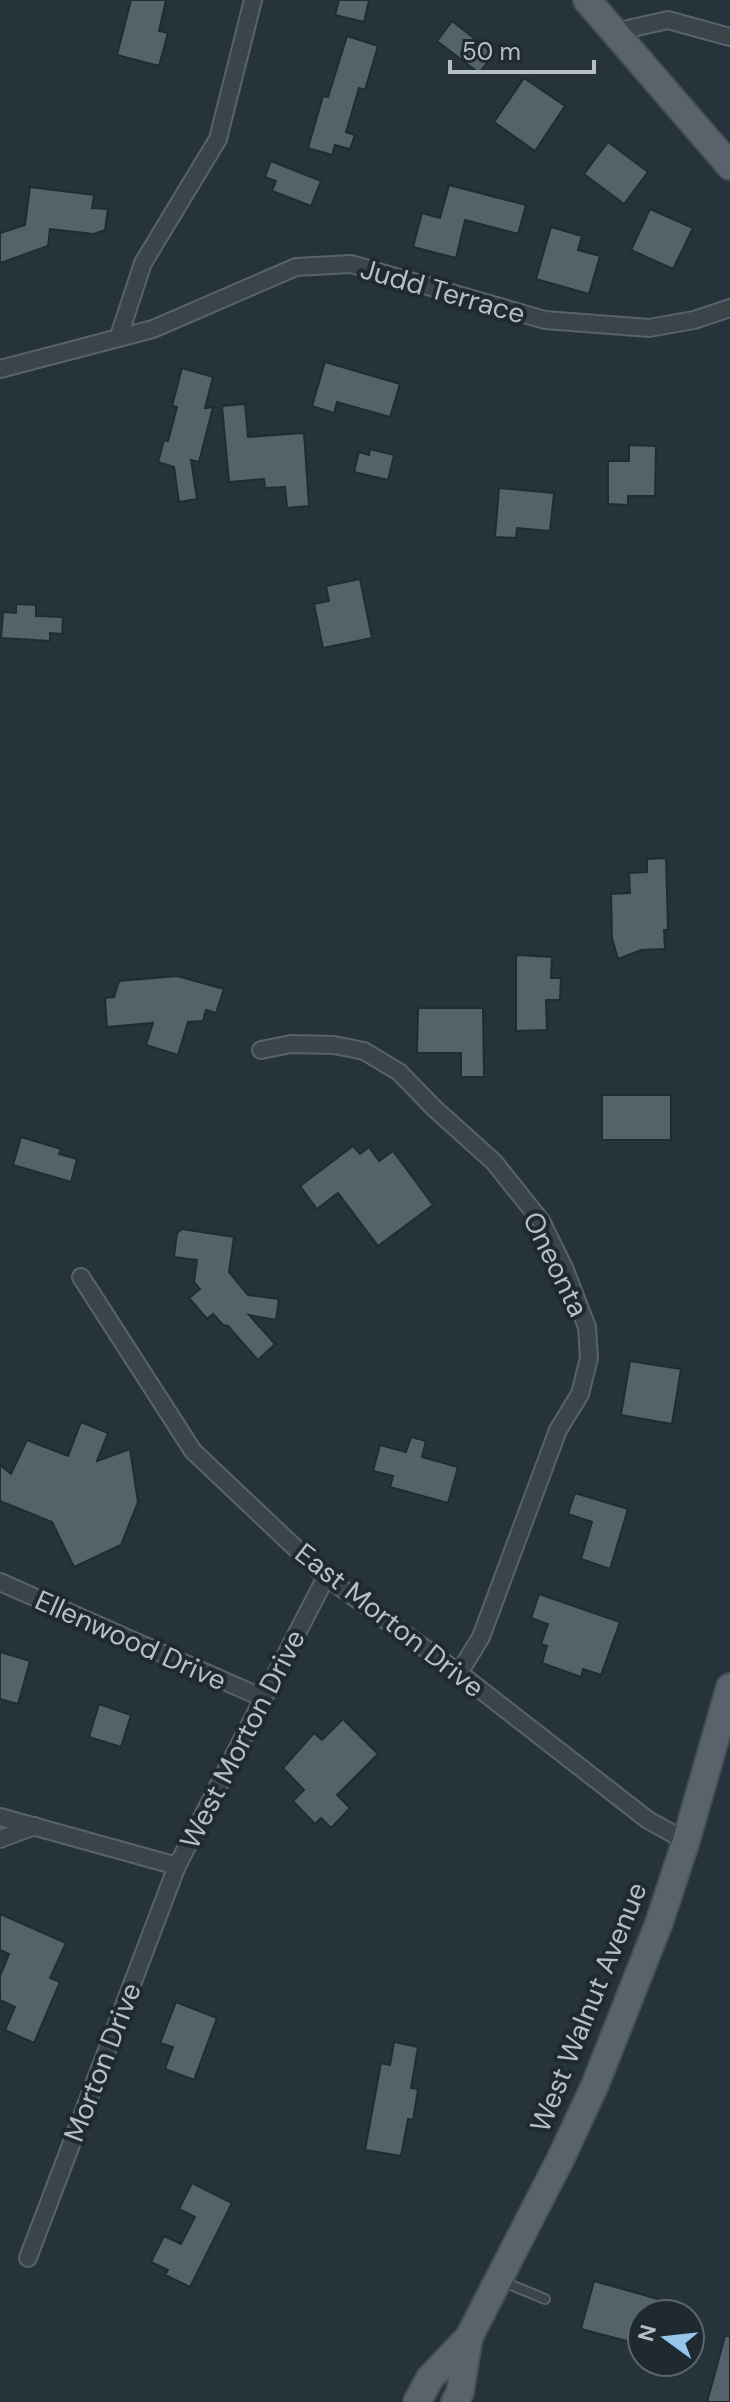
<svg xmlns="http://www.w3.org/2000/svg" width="730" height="2402" viewBox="0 0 730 2402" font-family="'DM Sans',sans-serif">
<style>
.building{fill:#54626a;stroke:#212b32;stroke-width:2}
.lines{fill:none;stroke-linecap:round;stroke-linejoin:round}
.service-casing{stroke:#586269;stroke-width:12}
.minor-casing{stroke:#586269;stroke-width:20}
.primary-casing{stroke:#465057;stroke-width:30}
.service{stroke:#3a444b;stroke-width:8}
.minor{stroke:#3a444b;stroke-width:16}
.primary{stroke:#58636b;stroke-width:26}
.labels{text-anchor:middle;stroke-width:8;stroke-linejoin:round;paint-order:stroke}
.street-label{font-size:28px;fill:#b6bfc6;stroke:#1f2930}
</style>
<rect width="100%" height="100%" fill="#27333b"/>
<!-- building -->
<g class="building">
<path d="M131,0H166L159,31L168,33L159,66L117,55Z"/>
<path d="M339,0H369L364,22L335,15Z"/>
<path d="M452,21L494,54L479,73L437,41Z"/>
<path d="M347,36L378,46L365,90L359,88L346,132L355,135L350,149L335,145L332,155L308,148L323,96L328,97Z"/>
<path d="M524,78L565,106L535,151L494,122Z"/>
<path d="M608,142L648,172L624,204L584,174Z"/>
<path d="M271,161L321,181L311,206L272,191L276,181L265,177Z"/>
<path d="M449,185L526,205L518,234L465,220L456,258L413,247L422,213L440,218Z"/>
<path d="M30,187L94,195L92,208L108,209L105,230L94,234L50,229L48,246L0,263V233L25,225Z"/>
<path d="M650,209L693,228L673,269L631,250Z"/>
<path d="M551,227L582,236L578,250L600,256L589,294L536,279Z"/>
<path d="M325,362L400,384L390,417L337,402L334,413L312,406Z"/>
<path d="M182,368L213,377L205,408L213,407L199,462L191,460L197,499L179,502L174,467L158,462L164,440L168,441L177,407L172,406Z"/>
<path d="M245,404L248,437L304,433L309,506L287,508L285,487L265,488L264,479L229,482L222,406Z"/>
<path d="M629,445L656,446L655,496H628V505L608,504V461H629Z"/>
<path d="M370,449L394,455L388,480L354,472L359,452L369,455Z"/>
<path d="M499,488L554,493L550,531L517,528L516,538L495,537Z"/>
<path d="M360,579L372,638L323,648L314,604L329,601L326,586Z"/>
<path d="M16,604L36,605V616L63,617L62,634L50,633V641L1,638L3,612L16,613Z"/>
<path d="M666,858L668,930H664L665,949L641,950L618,959L612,938L611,894L630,893L629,873L647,872V859Z"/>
<path d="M516,955L552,957L551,978H561L560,1000H546L547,1030L516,1031Z"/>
<path d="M177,976L224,989L216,1013L206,1010L203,1021L188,1022L178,1055L146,1045L153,1023L107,1027L105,998L114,997L119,981Z"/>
<path d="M418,1008H483L484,1077H461V1053H417Z"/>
<rect x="602" y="1095" width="69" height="45"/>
<path d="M21,1137L61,1149L59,1154L77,1159L71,1182L13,1165Z"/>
<path d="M353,1146L360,1154L369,1147L379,1161L393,1151L433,1205L378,1246L338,1193L317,1209L300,1186Z"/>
<path d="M182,1229L234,1237L229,1272L248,1295L279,1299L276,1320L249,1315L275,1344L258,1360L228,1326L223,1325L213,1314L207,1319L189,1298L200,1289L194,1282L197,1260L174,1257L177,1233Z"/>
<path d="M630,1361L681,1369L672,1424L621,1415Z"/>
<path d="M81,1422L108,1433L97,1461L130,1449L138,1502L121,1545L74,1567L52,1522L0,1501V1465L11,1474L27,1440L68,1456Z"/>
<path d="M411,1437L426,1441L422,1457L458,1467L448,1503L390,1487L393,1476L373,1471L380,1445L406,1452Z"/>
<path d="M575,1493L628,1509L610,1569L581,1559L592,1522L568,1514Z"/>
<path d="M539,1594L620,1622L601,1675L583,1669L581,1677L542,1663L547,1646L541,1644L548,1624L531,1618Z"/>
<path d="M0,1652L30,1661L18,1704L0,1699Z"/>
<path d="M99,1704L131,1715L121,1747L89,1737Z"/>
<path d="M343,1719L378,1754L337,1795L350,1808L331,1828L321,1818L315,1824L293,1801L304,1790L283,1768L314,1733L322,1740Z"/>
<path d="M0,1914L66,1943L50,1978L60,1982L34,2043L5,2030L15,2007L0,2000V1976L9,1954L0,1950Z"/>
<path d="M176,2002L217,2018L194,2080L165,2069L173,2047L160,2043Z"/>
<path d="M394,2042L418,2047L411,2088L418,2089L413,2120L408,2119L401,2156L365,2150L381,2063L390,2065Z"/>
<path d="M192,2183L232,2203L190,2287L165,2275L168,2270L151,2262L164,2236L181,2244L195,2217L179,2209Z"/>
<path d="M594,2281L658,2299L654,2314H642V2345L581,2329Z"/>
<path d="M725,2336H730V2402H707Z"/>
</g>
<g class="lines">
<defs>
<path id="service" d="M504,2282L545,2299"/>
<g id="minor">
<path d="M615,32L668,20L730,37"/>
<path d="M119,336L143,263L218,139L253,0"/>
<path d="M0,369L153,329L296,267L351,264L545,320L649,328L694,320L730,308"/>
<path d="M261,1050L291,1044L334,1045L364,1051L399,1072L434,1108L494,1162L541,1221L565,1270L587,1327L589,1358L580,1394L558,1430L481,1637L459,1673"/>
<path d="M81,1277L193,1451L326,1577L459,1673L648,1820L686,1841"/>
<path d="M0,1582L263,1698"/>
<path d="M0,1817L177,1866L326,1577"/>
<path d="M0,1839L35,1826"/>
<path d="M28,2258L177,1866"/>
</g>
<g id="primary">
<path d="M587,0L730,166"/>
<path d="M417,2402L430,2378L469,2337L560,2160L595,2085L659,1923L686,1841L730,1687"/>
<path d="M455,2402L460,2392L469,2337"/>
</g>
</defs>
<!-- service casing -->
<use href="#service" class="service-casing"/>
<!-- minor casing -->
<use href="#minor" class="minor-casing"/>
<!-- primary casing -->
<use href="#primary" class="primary-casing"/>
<!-- service -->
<use href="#service" class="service"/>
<!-- minor -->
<use href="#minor" class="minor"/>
<!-- primary -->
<use href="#primary" class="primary"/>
</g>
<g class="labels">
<!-- street labels -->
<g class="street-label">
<text transform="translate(443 291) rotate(16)" y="10">Judd Terrace</text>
<text transform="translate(556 1264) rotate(64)" y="10">Oneonta</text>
<text transform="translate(390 1620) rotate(38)" y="10">East Morton Drive</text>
<text transform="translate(131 1640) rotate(24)" y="10">Ellenwood Drive</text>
<text transform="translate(242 1739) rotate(-63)" y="10">West Morton Drive</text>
<text transform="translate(588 2007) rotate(-68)" y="10">West Walnut Avenue</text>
<text transform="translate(102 2062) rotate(-69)" y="10">Morton Drive</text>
</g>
</g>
<!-- north arrow -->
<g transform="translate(666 2338) rotate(285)"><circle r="38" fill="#1f2930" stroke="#5b656c" stroke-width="2"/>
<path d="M0-6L14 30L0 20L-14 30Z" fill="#96c6eb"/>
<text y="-12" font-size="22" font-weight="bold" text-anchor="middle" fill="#b6bfc6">N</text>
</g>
<!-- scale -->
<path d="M450 60v12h144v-12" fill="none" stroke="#b6bfc6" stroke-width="4"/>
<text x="462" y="60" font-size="24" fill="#b6bfc6" stroke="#1f2930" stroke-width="6" paint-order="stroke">50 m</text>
</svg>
